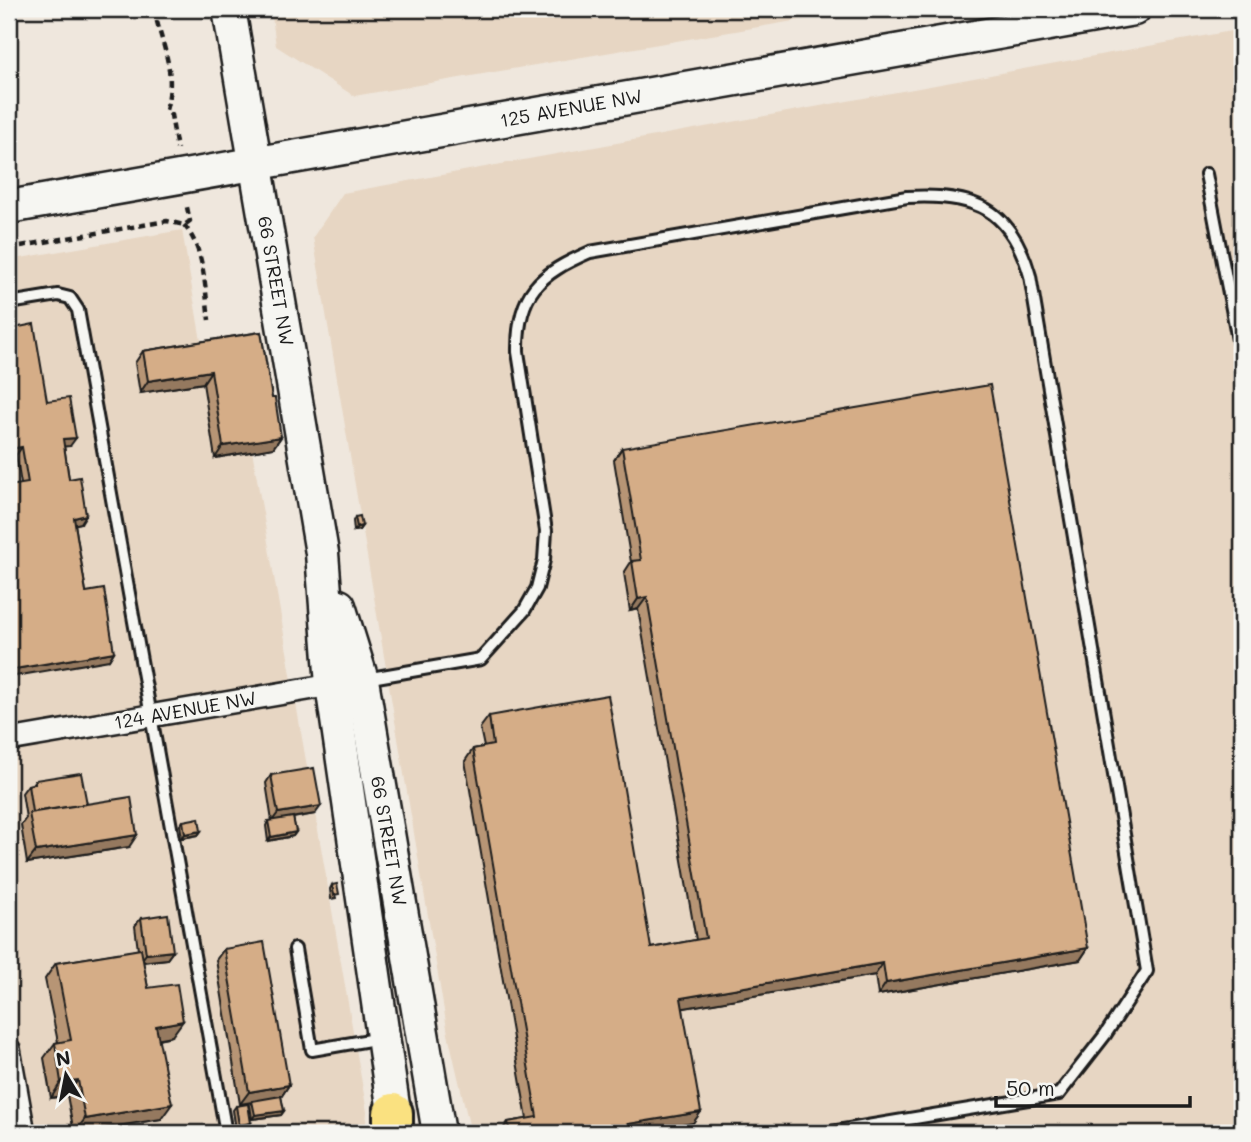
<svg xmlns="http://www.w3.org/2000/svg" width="1251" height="1142" viewBox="0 0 1251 1142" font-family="Mali,sans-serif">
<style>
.built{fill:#e7d6c3}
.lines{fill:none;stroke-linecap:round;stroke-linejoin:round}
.lane-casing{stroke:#1c1c1c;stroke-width:16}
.street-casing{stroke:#1c1c1c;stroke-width:26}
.secondary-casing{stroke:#1c1c1c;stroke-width:37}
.highway-casing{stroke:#1c1c1c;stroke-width:44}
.path{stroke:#1c1c1c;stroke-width:4.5;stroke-dasharray:7 5;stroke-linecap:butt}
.lane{stroke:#f6f6f2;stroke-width:10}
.street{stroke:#f6f6f2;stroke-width:21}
.secondary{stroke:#f6f6f2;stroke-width:32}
.highway{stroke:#fae180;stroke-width:38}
.wall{fill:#b79574;stroke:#1c1c1c;stroke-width:2}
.shaded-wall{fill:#95795e;stroke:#1c1c1c;stroke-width:2}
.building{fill:#d5ad87;stroke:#1c1c1c;stroke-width:2}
.labels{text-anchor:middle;stroke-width:6;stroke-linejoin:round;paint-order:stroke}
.street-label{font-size:19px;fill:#1c1c1c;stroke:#f6f6f2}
</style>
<rect width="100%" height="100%" fill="#efe7dd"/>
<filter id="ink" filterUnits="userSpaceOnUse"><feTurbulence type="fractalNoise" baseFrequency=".0143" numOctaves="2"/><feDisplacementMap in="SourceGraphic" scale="14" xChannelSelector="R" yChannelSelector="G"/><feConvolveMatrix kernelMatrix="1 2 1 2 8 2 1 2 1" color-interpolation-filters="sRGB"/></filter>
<g filter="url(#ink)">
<!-- built -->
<g class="built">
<path d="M271,9H864L354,96L276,46Z"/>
<path d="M1242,29V1133H471L448,1034L313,237L343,193Z"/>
<path d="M182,230L201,341L232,335L367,1112L365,1133H9V260Z"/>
</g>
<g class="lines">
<defs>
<g id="lane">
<path d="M1206,174L1242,361"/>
<path d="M9,303L58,295L70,298L78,310L226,1133"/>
<path d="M365,679L481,659L524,611L537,588L544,560L546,531L518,352C517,293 539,274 590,252L907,197C974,193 1011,208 1030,276L1147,971L1105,1035L1059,1094L825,1133"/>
<path d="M295,949L312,1050L381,1038"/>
</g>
<g id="street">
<path d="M9,740L343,683"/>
<path d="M9,1049L24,1133"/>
</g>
<g id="secondary">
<path d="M229,9L322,553L332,685L397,1133"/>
<path d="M9,207L1134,9"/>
<path d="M339,606L362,680L439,1133"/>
</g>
<path id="highway" d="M393,1133V1113"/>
</defs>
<!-- lane casing -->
<use href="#lane" class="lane-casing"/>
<!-- street casing -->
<use href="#street" class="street-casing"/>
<!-- secondary casing -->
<use href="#secondary" class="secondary-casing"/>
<!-- highway casing -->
<use href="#highway" class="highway-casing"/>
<!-- path -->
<g class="path">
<path d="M154,9C162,47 177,70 166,110L171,115L177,149"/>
<path d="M184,225C205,249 205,289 209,320"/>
<path d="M9,248L167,221L184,225L190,221L186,203"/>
</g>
<!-- lane -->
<use href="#lane" class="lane"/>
<!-- street -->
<use href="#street" class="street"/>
<!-- secondary -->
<use href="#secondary" class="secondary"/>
<!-- highway -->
<use href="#highway" class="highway"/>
</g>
<!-- wall -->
<g class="wall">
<path d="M261,332L272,398L281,437L273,448L215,458L203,383L140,393L135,363L143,351Z"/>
<path d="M47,401L70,446H64L69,479L81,523L75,524L86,592L114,652L109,660L21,484L16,455Z"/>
<path d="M622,448L1088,948L1080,960L878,995L875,975L683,1008L693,1123L637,1133H500L508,1122L527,1119L465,761L473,749L484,747L480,728L489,716L651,948L696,940L638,609L630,611L624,573L631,562L614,460Z"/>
<path d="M355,517L362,526L359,530L354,531L353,521Z"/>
<path d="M271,775L315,814L293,818L296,832L293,836L268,841L266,826L268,821H272L266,783Z"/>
<path d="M35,780L87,804L129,847L27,863L21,825L26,818L22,793L28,785L32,784Z"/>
<path d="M183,821L201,831L198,835L182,838L180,825Z"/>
<path d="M332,885L336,898L331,899L330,889Z"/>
<path d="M141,918L173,951L167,959L143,962L148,988L172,1036L158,1039L161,1119L74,1133L67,1095L51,1098L44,1058L55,1043L58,1042L45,979L56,963L138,950L135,926Z"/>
<path d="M224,949L289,1085L281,1097L284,1111L281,1115L252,1119L250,1105L252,1102L240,1104L216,960Z"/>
<path d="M236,1106L251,1123L248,1127L236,1130L233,1110Z"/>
</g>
<!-- shaded-wall -->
<g class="shaded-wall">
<path d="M211,371L203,383L140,393L148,381Z"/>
<path d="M281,437L273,448L215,458L223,446Z"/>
<path d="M76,438L70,446L57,447L63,439Z"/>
<path d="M22,447L16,455L9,456V449Z"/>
<path d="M86,515L81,523L68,526L74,518Z"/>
<path d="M362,526L359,530L354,531L357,527Z"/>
<path d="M647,597L638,609L630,611L638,599Z"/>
<path d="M114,652L109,660L9,677V670Z"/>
<path d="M321,806L315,814L272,821L278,813Z"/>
<path d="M201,831L198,835L182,838L185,834Z"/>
<path d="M296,832L293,836L268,841L271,837Z"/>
<path d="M137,835L129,847L27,863L36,851Z"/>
<path d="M1088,948L1080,960L878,995L886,983Z"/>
<path d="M173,951L167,959L140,962L146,954Z"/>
<path d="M883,963L875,975L673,1010L681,998Z"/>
<path d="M183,1021L172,1036L145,1041L156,1026Z"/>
<path d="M78,1080L67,1095L51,1098L61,1082Z"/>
<path d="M289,1085L281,1097L240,1104L249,1092Z"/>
<path d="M172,1104L161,1119L74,1133L85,1119Z"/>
<path d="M284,1111L281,1115L252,1119L255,1115Z"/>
<path d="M701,1112L693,1123L637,1133H622L628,1124Z"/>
<path d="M251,1123L248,1127L236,1130L239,1125Z"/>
</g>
<!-- building -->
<g class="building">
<path d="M34,324L47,401L69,398L76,438L63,439L69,479L80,477L86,515L74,518L86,592L104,589L114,652L9,670V486L28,483L22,447L9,449V329Z"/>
<path d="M261,332L272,398H275L281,437L223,446L211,371L148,381L143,351Z"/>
<path d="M990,385L1088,948L886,983L883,963L681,998L701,1112L628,1124L630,1133H510L508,1122L537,1117L473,749L493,745L489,716L608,695L651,948L706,938L647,597L638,599L632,561L641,560L622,448Z"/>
<path d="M360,516L362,526L357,527L355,517Z"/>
<path d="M314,768L321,806L278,813L271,775Z"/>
<path d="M81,773L87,804L32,812L28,785L35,784V780Z"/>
<path d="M131,797L137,835L36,851L29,813Z"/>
<path d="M293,817L296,832L271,837L268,821Z"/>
<path d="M199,818L201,831L185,834L183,821Z"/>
<path d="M337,884L339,894L334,895L332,885Z"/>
<path d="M168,914L173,951L146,954L141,918Z"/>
<path d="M264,942L289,1085L249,1092L224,949Z"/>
<path d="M141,949L148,988L177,984L183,1021L156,1026L172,1104L85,1119L78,1080L61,1082L55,1043L71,1040L56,963Z"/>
<path d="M281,1096L284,1111L255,1115L252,1101Z"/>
<path d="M248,1104L251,1123L239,1125L236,1106Z"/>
</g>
</g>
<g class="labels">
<!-- street labels -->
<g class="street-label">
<text transform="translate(571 108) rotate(-10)" y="7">125 AVENUE NW</text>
<text transform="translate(276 281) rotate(80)" y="7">66 STREET NW</text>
<text transform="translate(185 710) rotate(-10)" y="7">124 AVENUE NW</text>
<text transform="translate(389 841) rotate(80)" y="7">66 STREET NW</text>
</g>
</g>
<!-- margin -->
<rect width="1251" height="1142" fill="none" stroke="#f6f6f2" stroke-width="35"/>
<rect x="18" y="18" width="1216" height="1107" fill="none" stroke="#1c1c1c" stroke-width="2.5" filter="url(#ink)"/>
<!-- north arrow -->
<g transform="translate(66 1075) rotate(350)" stroke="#f6f6f2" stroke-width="5" paint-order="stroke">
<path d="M0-5L12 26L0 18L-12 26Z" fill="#1c1c1c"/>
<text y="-10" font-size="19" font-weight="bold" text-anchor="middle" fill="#1c1c1c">N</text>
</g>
<!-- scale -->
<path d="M996 1096v10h194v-10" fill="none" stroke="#1c1c1c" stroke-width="3.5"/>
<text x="1006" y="1096" font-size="21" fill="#1c1c1c" stroke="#f6f6f2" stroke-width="5" paint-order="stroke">50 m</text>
</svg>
